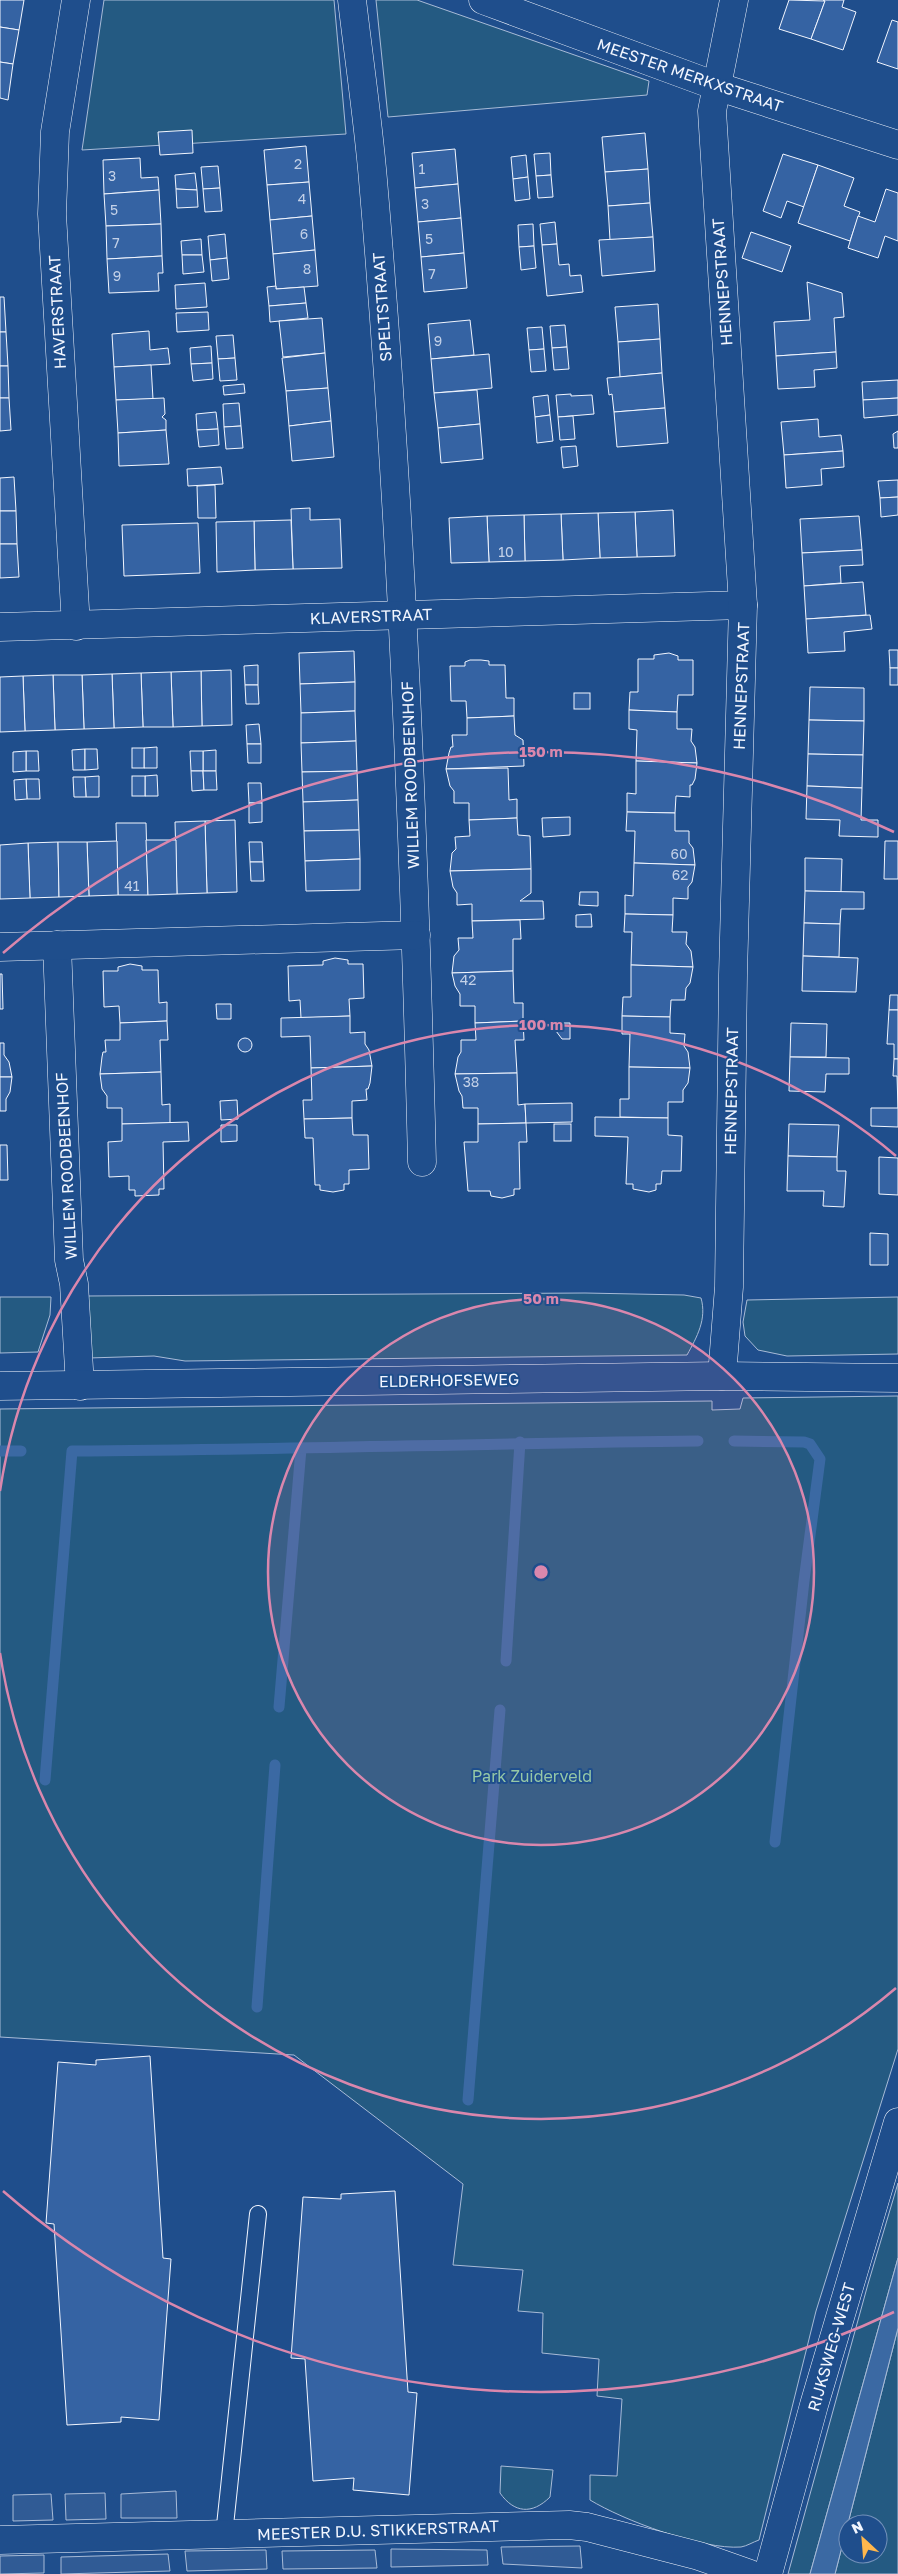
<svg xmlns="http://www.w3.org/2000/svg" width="898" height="2574" viewBox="0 0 898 2574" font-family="'Golos Text',sans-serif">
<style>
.green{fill:#245a82;stroke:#a8bbd7;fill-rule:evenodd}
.parking{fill:#305b95;stroke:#a8bbd7}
.water{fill:#3b69a3;stroke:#a8bbd7}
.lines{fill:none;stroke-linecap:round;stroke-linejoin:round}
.stream{stroke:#3b69a3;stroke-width:11}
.building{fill:#3563a3;stroke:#f2f6ff}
.service-casing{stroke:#f2f6ff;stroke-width:18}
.minor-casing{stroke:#f2f6ff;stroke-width:29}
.service{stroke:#1f4e8c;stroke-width:16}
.minor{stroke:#1f4e8c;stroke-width:28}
.ring{fill:none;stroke:#da87ad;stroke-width:2.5}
.labels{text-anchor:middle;stroke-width:4;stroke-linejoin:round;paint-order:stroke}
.number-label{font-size:14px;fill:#c3d1e8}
.street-label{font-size:16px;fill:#f2f6ff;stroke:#1f4e8c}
.park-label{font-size:16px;fill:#97c8a6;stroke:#1f4e8c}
.centre{fill:#da87ad;stroke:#1f4e8c;stroke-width:2.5}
.ring-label{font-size:15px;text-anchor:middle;font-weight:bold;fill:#da87ad;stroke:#1f4e8c;stroke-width:4;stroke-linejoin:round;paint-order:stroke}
</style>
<rect width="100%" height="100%" fill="#1f4e8c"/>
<!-- green -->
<g class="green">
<path d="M104,0H334L346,134L82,150Z"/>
<path d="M376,0H417L649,81L647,95L388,117Z"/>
<path d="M585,1293L684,1295L701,1298C707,1319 697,1337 687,1355L185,1361L154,1356L88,1358L86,1296Z"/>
<path d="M0,1297H51L50,1315L38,1352L0,1353Z"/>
<path d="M898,1297V1354L787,1356L758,1350L745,1336L743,1322L747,1300Z"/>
<path d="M898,1396V2049L816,2311L759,2540C753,2542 747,2546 741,2547C702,2550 623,2520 590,2500V2475L617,2476L622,2399L597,2396L599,2359L542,2353L543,2313L518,2311L523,2270L453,2265L463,2184L294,2055L0,2037V1409L712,1401V1410L740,1409L743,1398Z"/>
<path d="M898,2183V2258L810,2574H788L868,2284Z"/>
<path d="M898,2328V2574H835ZM848,2524H878V2554H848Z"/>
<path d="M501,2466L553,2470L550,2497C532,2515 514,2513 500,2493Z"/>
</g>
<!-- parking -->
<g class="parking">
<path d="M176,2491L177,2518H121V2494Z"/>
<path d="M105,2493L106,2519L66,2520L65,2494Z"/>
<path d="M51,2494L53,2520L13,2521V2495Z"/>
<path d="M580,2546L582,2568L503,2564L501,2547Z"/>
<path d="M391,2549L487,2550L488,2565L391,2567Z"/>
<path d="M266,2550L267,2569L187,2571L185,2551Z"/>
<path d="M375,2550L377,2568L283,2569L282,2551Z"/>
<path d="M168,2554L170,2571L61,2574V2557Z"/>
<path d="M44,2555V2573L0,2574V2556Z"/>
</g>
<!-- water -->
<path class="water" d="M898,2258V2328L835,2574H810Z"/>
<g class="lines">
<!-- stream -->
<g class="stream">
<path d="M734,1441L804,1442L810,1444L820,1459L804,1581L775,1842"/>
<path d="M0,1451H21"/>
<path d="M506,1661L520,1442"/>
<path d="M279,1707L301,1449"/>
<path d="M45,1780L72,1451C281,1450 489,1443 698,1441"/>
<path d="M257,2007L275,1765"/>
<path d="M468,2100L500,1710"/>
</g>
</g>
<!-- building -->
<g class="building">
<path d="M0,0H24L19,30L0,27Z"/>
<path d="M789,0L825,1L811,39L779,29Z"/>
<path d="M844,0L842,7L856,12L843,50L811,39L825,1L823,0Z"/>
<path d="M892,20L898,22V69L877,62Z"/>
<path d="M0,27L19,30L13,64L0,62Z"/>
<path d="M0,62L13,64L8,100L0,98Z"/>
<path d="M192,130L193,153L160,155L158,132Z"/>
<path d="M645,133L648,169L605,172L602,137Z"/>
<path d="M306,146L309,182L267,185L264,150Z"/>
<path d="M455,149L458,184L415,188L412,153Z"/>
<path d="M550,153L551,175L536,176L534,154Z"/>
<path d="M783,154L818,165L804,207L787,201L781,218L763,211Z"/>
<path d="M526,155L528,177L513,179L511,157Z"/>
<path d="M140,158L141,178L158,177L159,190L104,194L103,160Z"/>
<path d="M818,165L854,178L844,206L860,212L850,241L798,223Z"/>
<path d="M218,166L220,188L203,189L201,167Z"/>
<path d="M648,169L650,203L608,206L605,172Z"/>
<path d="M195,173L197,190L176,189L175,175Z"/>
<path d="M551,175L553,197L538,198L536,176Z"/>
<path d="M528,177L530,199L515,201L513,179Z"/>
<path d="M309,182L312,216L270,220L267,185Z"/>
<path d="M458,184L461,218L418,222L415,188Z"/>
<path d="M220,188L222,211L205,212L203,189Z"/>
<path d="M176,189L197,190L198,207L177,208Z"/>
<path d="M886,189L898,193V241L885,236L878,258L848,248L858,216L875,222Z"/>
<path d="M159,190L161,224L106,226L104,194Z"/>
<path d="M650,203L653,237L610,240L608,206Z"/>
<path d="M312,216L315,250L273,254L270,220Z"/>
<path d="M461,218L464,253L421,257L418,222Z"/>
<path d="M555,222L557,244L542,245L540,224Z"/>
<path d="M161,224L162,256L107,259L106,226Z"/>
<path d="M533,224L534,246L519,247L518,225Z"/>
<path d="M751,232L791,246L782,272L742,258Z"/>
<path d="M225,234L227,258L210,260L208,236Z"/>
<path d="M653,237L655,271L602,276L599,240Z"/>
<path d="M201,239L202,255H182L181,241Z"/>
<path d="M557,244L559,265L569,264L570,276L581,275L583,292L547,296L542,245Z"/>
<path d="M534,246L536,268L521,270L519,247Z"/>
<path d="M315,250L318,286L276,289L273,254Z"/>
<path d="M464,253L467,288L424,292L421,257Z"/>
<path d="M182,255H202L204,272L183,274Z"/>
<path d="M162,256L163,273H158L159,291L109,293L107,259Z"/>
<path d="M227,258L229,279L212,281L210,260Z"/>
<path d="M807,282L842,293L844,317L834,318L836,352L776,356L774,322L810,320Z"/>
<path d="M205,283L207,307L176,309L175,285Z"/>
<path d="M276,286V289L304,287L306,303L269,306L267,287Z"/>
<path d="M0,297H4L6,332H0Z"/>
<path d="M306,303L308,318L270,322L269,306Z"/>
<path d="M658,304L660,339L618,342L615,307Z"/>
<path d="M208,312L209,330L177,332L176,313Z"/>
<path d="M322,318L325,353L283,357L279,321Z"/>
<path d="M470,320L474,355L431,359L428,324Z"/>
<path d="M565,325L567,347L552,348L550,326Z"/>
<path d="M542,327L544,349L529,350L527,328Z"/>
<path d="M149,331L150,350L168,348L170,364L114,367L112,334Z"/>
<path d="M0,332H6L8,366H0Z"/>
<path d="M233,335L235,358L218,359L216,336Z"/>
<path d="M660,339L662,373L620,377L618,342Z"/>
<path d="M211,346L212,363L191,364L190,348Z"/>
<path d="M567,347L569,369L554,370L552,348Z"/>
<path d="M544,349L546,371L531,372L529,350Z"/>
<path d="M836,352L837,368L814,370L815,387L778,389L776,356Z"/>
<path d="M325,353L328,388L286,391L282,358Z"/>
<path d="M489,354L492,388L434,393L431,359Z"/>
<path d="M235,358L237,380L220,381L218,359Z"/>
<path d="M212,363L213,379L193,381L191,364Z"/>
<path d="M151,365L153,399L116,400L114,367Z"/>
<path d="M0,366H8L9,398H0Z"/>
<path d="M662,373L665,408L614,412L612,394L609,395L607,378Z"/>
<path d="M898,380V398L863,400L862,382Z"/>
<path d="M244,384L245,393L224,395L223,386Z"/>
<path d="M328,388L331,421L289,426L286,391Z"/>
<path d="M477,390L480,424L438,428L434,393Z"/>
<path d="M571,394V396L592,395L594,414L558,417L556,395Z"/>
<path d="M548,395L550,415L535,417L533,397Z"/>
<path d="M0,398H9L11,430L0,431Z"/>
<path d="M164,398L165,414L162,417L166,420V430L118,433L116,400Z"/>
<path d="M898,398V415L864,418L863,400Z"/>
<path d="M239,403L241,426L224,427L223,404Z"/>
<path d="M665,408L668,443L617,447L614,412Z"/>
<path d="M216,412L218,429L197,430L196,414Z"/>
<path d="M550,415L553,441L537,443L535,417Z"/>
<path d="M573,416L575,439L560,440L558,417Z"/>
<path d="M818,419L819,437L841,435L843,451L784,455L781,422Z"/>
<path d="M331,421L334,457L292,461L289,426Z"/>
<path d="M480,424L483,459L441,463L438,428Z"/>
<path d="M241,426L243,448L226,449L224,427Z"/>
<path d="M218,429L219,445L199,447L197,430Z"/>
<path d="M166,430L169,464L119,466L118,433Z"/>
<path d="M898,431V448H894L893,434Z"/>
<path d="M576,446L578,466L563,468L561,447Z"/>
<path d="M843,451L844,467L821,469L822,485L786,488L784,455Z"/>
<path d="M221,467L223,484L188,486L187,469Z"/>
<path d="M14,477L16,511H0V478Z"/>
<path d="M898,480V497L880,498L878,481Z"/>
<path d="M215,485L216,518H198L197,486Z"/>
<path d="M898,497V515L881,517L880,498Z"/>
<path d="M310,508V520L340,519L342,568L293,569L291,509Z"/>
<path d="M673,510L675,556L637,557L635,512Z"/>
<path d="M0,511H16L17,544H0Z"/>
<path d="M635,512L637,557L600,558L598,513Z"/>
<path d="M598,513L600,558L563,560L561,514Z"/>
<path d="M561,514L563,560L525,561L524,515Z"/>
<path d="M524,515L525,561L489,562L487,516Z"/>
<path d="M487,516L489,562L451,563L449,518Z"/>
<path d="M859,516L862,550L802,553L800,519Z"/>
<path d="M291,520L293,569L255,570L254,521Z"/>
<path d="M254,521L255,570L217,572L216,522Z"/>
<path d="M198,523L200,573L124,576L122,525Z"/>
<path d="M0,544H17L19,577L0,578Z"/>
<path d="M862,550L863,565L840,566L841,583L804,586L802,553Z"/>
<path d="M863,582L866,615L806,619L804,586Z"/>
<path d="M870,615L872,629L844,632L845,651L808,653L806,619Z"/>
<path d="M889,650H898V668H890Z"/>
<path d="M354,651L355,682L300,684L299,653Z"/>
<path d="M669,653L678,656V660H693V695H678L677,712L629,710L630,692H638V659H654V655Z"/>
<path d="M470,660H481L489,661V665H505L506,698H514V716L467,718L466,701H451L450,666H465V662Z"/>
<path d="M258,665V685H245L244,666Z"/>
<rect x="890" y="668" width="8" height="17"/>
<path d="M231,670L232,725L202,726L201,671Z"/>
<path d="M201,671L202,726L173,727L171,672Z"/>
<path d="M171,672L173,727H143L141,673Z"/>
<path d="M141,673L143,727L114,728L112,674Z"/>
<path d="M112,674L114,728L84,729L82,675Z"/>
<path d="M53,675H82L84,729L55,730Z"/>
<path d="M53,675L55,730L25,731L23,676Z"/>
<path d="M23,676L25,731L0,732V677Z"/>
<path d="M355,682V711L301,713L300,684Z"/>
<path d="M245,685H258L259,704H246Z"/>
<path d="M810,687L864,688V721L809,720Z"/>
<rect x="574" y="693" width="16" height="16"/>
<path d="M629,710L677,712V729H692L691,741L695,747L697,763L636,761L637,730L629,729Z"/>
<path d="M355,711L356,741L301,743V713Z"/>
<path d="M514,716L515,735L523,740L524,766L446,769L449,753L451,747H453L452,735H467V718Z"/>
<path d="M809,720L864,721L863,755L808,754Z"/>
<path d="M259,724L261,744H247L246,725Z"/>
<path d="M356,741L357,771L302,772L301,743Z"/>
<path d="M247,744H261V763H248Z"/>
<path d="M157,747V768H144V748Z"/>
<rect x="132" y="748" width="12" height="20"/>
<path d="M85,749V770H73L72,750Z"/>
<path d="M85,749H97L98,769L85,770Z"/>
<path d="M216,750V771H203V751Z"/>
<path d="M26,751H38L39,771H26Z"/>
<path d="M26,751V771L13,772V752Z"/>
<path d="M190,751H203V771H191Z"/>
<path d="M808,754L863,755L862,788L807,786Z"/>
<path d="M636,761L697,763L695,779L692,785H690V797L676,796L675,813L627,812V793L636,794Z"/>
<path d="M508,768L509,800L517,799V818L469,820V803H454V791L450,786L446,769Z"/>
<path d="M191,771H203L204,790L192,791Z"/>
<path d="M203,771H216L217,790H204Z"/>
<path d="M357,771L358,800L303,802L302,772Z"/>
<path d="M157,775L158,796H145V776Z"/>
<path d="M99,776V797H86L85,777Z"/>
<rect x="132" y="776" width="13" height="20"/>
<path d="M73,777H85L86,797H74Z"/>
<path d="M26,779H39L40,799H27Z"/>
<path d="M26,779L27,799L15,800L14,780Z"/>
<path d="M248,783H261L262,803H249Z"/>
<path d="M807,786L862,788L861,820H878V837L839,836L840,820L806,819Z"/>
<path d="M358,800L359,830L304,831L303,802Z"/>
<path d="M249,803H262V822L249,823Z"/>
<path d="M627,812L675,813V831H689V843L693,848L695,865L634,863L635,831H626Z"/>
<path d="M570,817V835L543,837L542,818Z"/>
<path d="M517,818L518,835L530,836L531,869L450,871L452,853L456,849L455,837L470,836L469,820Z"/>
<path d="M235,820L237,892L207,893L205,821Z"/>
<path d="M205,821L207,893L177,894L175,822Z"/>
<path d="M116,823H146L148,895H118Z"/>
<path d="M359,830L360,859L305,861L304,831Z"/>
<path d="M146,840H176L177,894L148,895Z"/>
<path d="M117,841L118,895L89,896L87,842Z"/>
<path d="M885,841H898V879H884Z"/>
<path d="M58,842L59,897L30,898L28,843Z"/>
<path d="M58,842H87L89,896L59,897Z"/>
<path d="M249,842H262L263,862H250Z"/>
<path d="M28,843L30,898L0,899V845Z"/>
<path d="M805,858L842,859L841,892L805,891Z"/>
<path d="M360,859V890L306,891L305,861Z"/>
<path d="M250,862H263L264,881H251Z"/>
<path d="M634,863L695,865L692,882L688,887V899L673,898V915L625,914V895L633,896Z"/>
<path d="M531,869V893L520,901H543L544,919L472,921V904L457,905V893L453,887L450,871Z"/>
<path d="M805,891L864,892V909H841L840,924L804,923Z"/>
<path d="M580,892H598V906L579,905Z"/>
<path d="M591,914L592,927H576V915Z"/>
<path d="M625,914L673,915L672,932H687L686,944L691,951L693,967L631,965L632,932H624Z"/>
<path d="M520,920L521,939H513V971L452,973L454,956L459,950L458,938H473L472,921Z"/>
<path d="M804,923L840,924L839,957L803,956Z"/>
<path d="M803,956L858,958L856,992L802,991Z"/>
<path d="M335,958L348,960V964H363L364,998L349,999L350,1016L301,1018L300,1000L289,1001L288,966L323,965V961Z"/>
<path d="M130,964L142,966V970H158L159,1003L167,1002V1021L120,1023L119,1006L104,1007L103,971H118V967Z"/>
<path d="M631,965L693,967L690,983L686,988L685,1000H671L670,1017L622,1016L623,997H631Z"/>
<path d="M513,971L514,1003H523V1021L475,1023V1006H460V994L455,986L452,973Z"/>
<path d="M0,974H2L3,1009H0Z"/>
<path d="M890,995H898V1010H889Z"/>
<path d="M216,1004H231V1019H217Z"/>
<path d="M889,1010H898V1059H894V1044H887Z"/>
<path d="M350,1016V1033L365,1032V1044L369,1050L372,1066L311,1068L310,1036L281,1037V1018Z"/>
<path d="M622,1016L670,1017V1033L685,1034L684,1046L688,1052L690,1068L629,1067L630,1034H622Z"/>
<path d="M167,1021L168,1040H160L161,1072L100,1074L102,1057L103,1052H106L105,1040H120V1023Z"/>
<path d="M523,1021L524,1040H515L517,1073L455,1074L458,1057L461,1052V1040H476L475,1023Z"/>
<path d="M556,1023H570V1039H562L556,1031Z"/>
<path d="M791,1023L827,1024L826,1057H790Z"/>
<circle cx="245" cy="1045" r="7"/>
<path d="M0,1043H4V1055L9,1062L12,1077H0Z"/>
<path d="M790,1057L849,1058V1074H826L825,1092L789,1091Z"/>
<path d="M894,1059H898V1108L897,1076H893Z"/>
<path d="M372,1066L370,1083L368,1089H366L367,1100L352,1101V1118L304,1119L303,1100H312L311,1068Z"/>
<path d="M629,1067L690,1068L688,1083L683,1090V1102H668V1118L620,1117V1099H629Z"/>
<path d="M161,1072L162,1105L170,1104V1123L122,1124V1108H107V1096L102,1089L100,1074Z"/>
<path d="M517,1073L518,1105L525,1104L526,1123L478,1124V1108H463L462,1096L459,1091L455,1074Z"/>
<path d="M0,1077H12L10,1092L6,1099V1111H0Z"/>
<path d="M237,1100L238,1119L221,1120L220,1101Z"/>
<path d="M572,1103V1122L526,1123L525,1104Z"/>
<path d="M871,1108H898V1127L871,1126Z"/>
<path d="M595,1117L668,1118V1135L682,1136L681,1171H662L661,1184H656V1190L649,1192L633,1189V1184H626L628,1137L595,1136Z"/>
<path d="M352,1118L353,1135H368L369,1169L349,1170V1184H344V1190L333,1192L320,1190V1185H315L313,1138H305L304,1119Z"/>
<path d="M188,1122L189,1141L163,1142L164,1189H159V1195L135,1196V1190H129V1176L109,1177L108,1142L122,1141V1124Z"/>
<path d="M526,1123L527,1142H519L520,1189H514V1195L502,1198L491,1196L490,1191H468L464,1142H478V1124Z"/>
<rect x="554" y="1124" width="17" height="17"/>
<path d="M789,1124L839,1125L837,1157L788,1156Z"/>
<path d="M221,1125H237V1141L221,1142Z"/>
<path d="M0,1145H7L8,1180H0Z"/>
<path d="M788,1156L837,1157V1171H846L844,1207L823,1206L824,1191H787Z"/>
<path d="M879,1157L898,1158V1195L879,1194Z"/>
<path d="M870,1233L888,1234V1265H870Z"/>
<path d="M150,2056L163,2258L171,2259L159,2420L121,2417V2422L67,2425L54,2224L46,2223L58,2062L96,2065V2060Z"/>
<path d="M395,2191L408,2392L417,2393L409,2495L353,2490L354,2478L313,2481L305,2359L291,2358L303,2197L341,2199V2194Z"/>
</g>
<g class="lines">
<defs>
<path id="service" d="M224,2535L258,2214"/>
<g id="minor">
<path d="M352,0C359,60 368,120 373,180C401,506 414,834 422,1162"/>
<path d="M483,0L719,87L898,145"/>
<path d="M76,626L52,214L55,132L76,0"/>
<path d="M0,627L743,605"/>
<path d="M57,945L69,1260L74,1284L80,1386"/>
<path d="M0,947L416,935"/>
<path d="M722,1376L729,1287L733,975L743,605L712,111L734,0"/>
<path d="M0,1386L722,1376L898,1378"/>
<path d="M0,2540L569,2525L587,2527L699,2556L750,2574"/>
<path d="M768,2574L814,2405L898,2122"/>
</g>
</defs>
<!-- service casing -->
<use href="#service" class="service-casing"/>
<!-- minor casing -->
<use href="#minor" class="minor-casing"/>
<!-- service -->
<use href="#service" class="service"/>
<!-- minor -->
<use href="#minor" class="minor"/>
</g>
<!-- distance rings -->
<circle cx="541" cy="1572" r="273" fill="#da87ad" fill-opacity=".12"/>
<g class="ring">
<circle cx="541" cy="1572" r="273"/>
<path d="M896 1988A547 547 0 0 1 0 1653M0 1491A547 547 0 0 1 896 1156"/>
<path d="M894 2312A820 820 0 0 1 3 2191M3 953A820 820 0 0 1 894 832"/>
</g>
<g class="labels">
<!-- number labels -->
<g class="number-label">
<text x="298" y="169">2</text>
<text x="422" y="174">1</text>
<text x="112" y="181">3</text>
<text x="302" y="204">4</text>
<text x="425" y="209">3</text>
<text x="114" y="215">5</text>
<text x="304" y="239">6</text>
<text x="429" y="244">5</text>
<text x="116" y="248">7</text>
<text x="307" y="274">8</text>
<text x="432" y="279">7</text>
<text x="117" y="281">9</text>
<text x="438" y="346">9</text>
<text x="506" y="557">10</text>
<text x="679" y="859">60</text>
<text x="680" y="880">62</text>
<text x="132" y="891">41</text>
<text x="468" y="985">42</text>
<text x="471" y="1087">38</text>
</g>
<!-- street labels -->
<g class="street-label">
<text transform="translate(690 75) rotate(19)" y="6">MEESTER MERKXSTRAAT</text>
<text transform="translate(722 282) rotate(-94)" y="6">HENNEPSTRAAT</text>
<text transform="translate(382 307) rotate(-94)" y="6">SPELTSTRAAT</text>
<text transform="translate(57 312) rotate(-93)" y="6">HAVERSTRAAT</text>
<text transform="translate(371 616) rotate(-2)" y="6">KLAVERSTRAAT</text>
<text transform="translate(741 686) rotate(-88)" y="6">HENNEPSTRAAT</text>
<text transform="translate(410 775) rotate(-92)" y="6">WILLEM ROODBEENHOF</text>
<text transform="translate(731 1091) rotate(-89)" y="6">HENNEPSTRAAT</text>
<text transform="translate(66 1166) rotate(-93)" y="6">WILLEM ROODBEENHOF</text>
<text transform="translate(449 1380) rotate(-1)" y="6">ELDERHOFSEWEG</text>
<text transform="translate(831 2347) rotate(-74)" y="6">RIJKSWEG-WEST</text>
<text transform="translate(378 2530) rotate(-2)" y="6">MEESTER D.U. STIKKERSTRAAT</text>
</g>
<!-- park labels -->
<g class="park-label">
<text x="532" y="1782">Park Zuiderveld</text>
</g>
</g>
<circle cx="541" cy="1572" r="8" class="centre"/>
<g class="ring-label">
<text x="541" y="757">150 m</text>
<text x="541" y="1030">100 m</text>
<text x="541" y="1304">50 m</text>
</g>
<!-- north arrow -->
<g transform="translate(863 2539) rotate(334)"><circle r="24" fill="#1f4e8c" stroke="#7391ba"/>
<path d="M0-4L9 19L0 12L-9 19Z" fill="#ffb74d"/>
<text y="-8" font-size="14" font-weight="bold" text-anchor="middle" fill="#f2f6ff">N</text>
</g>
</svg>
